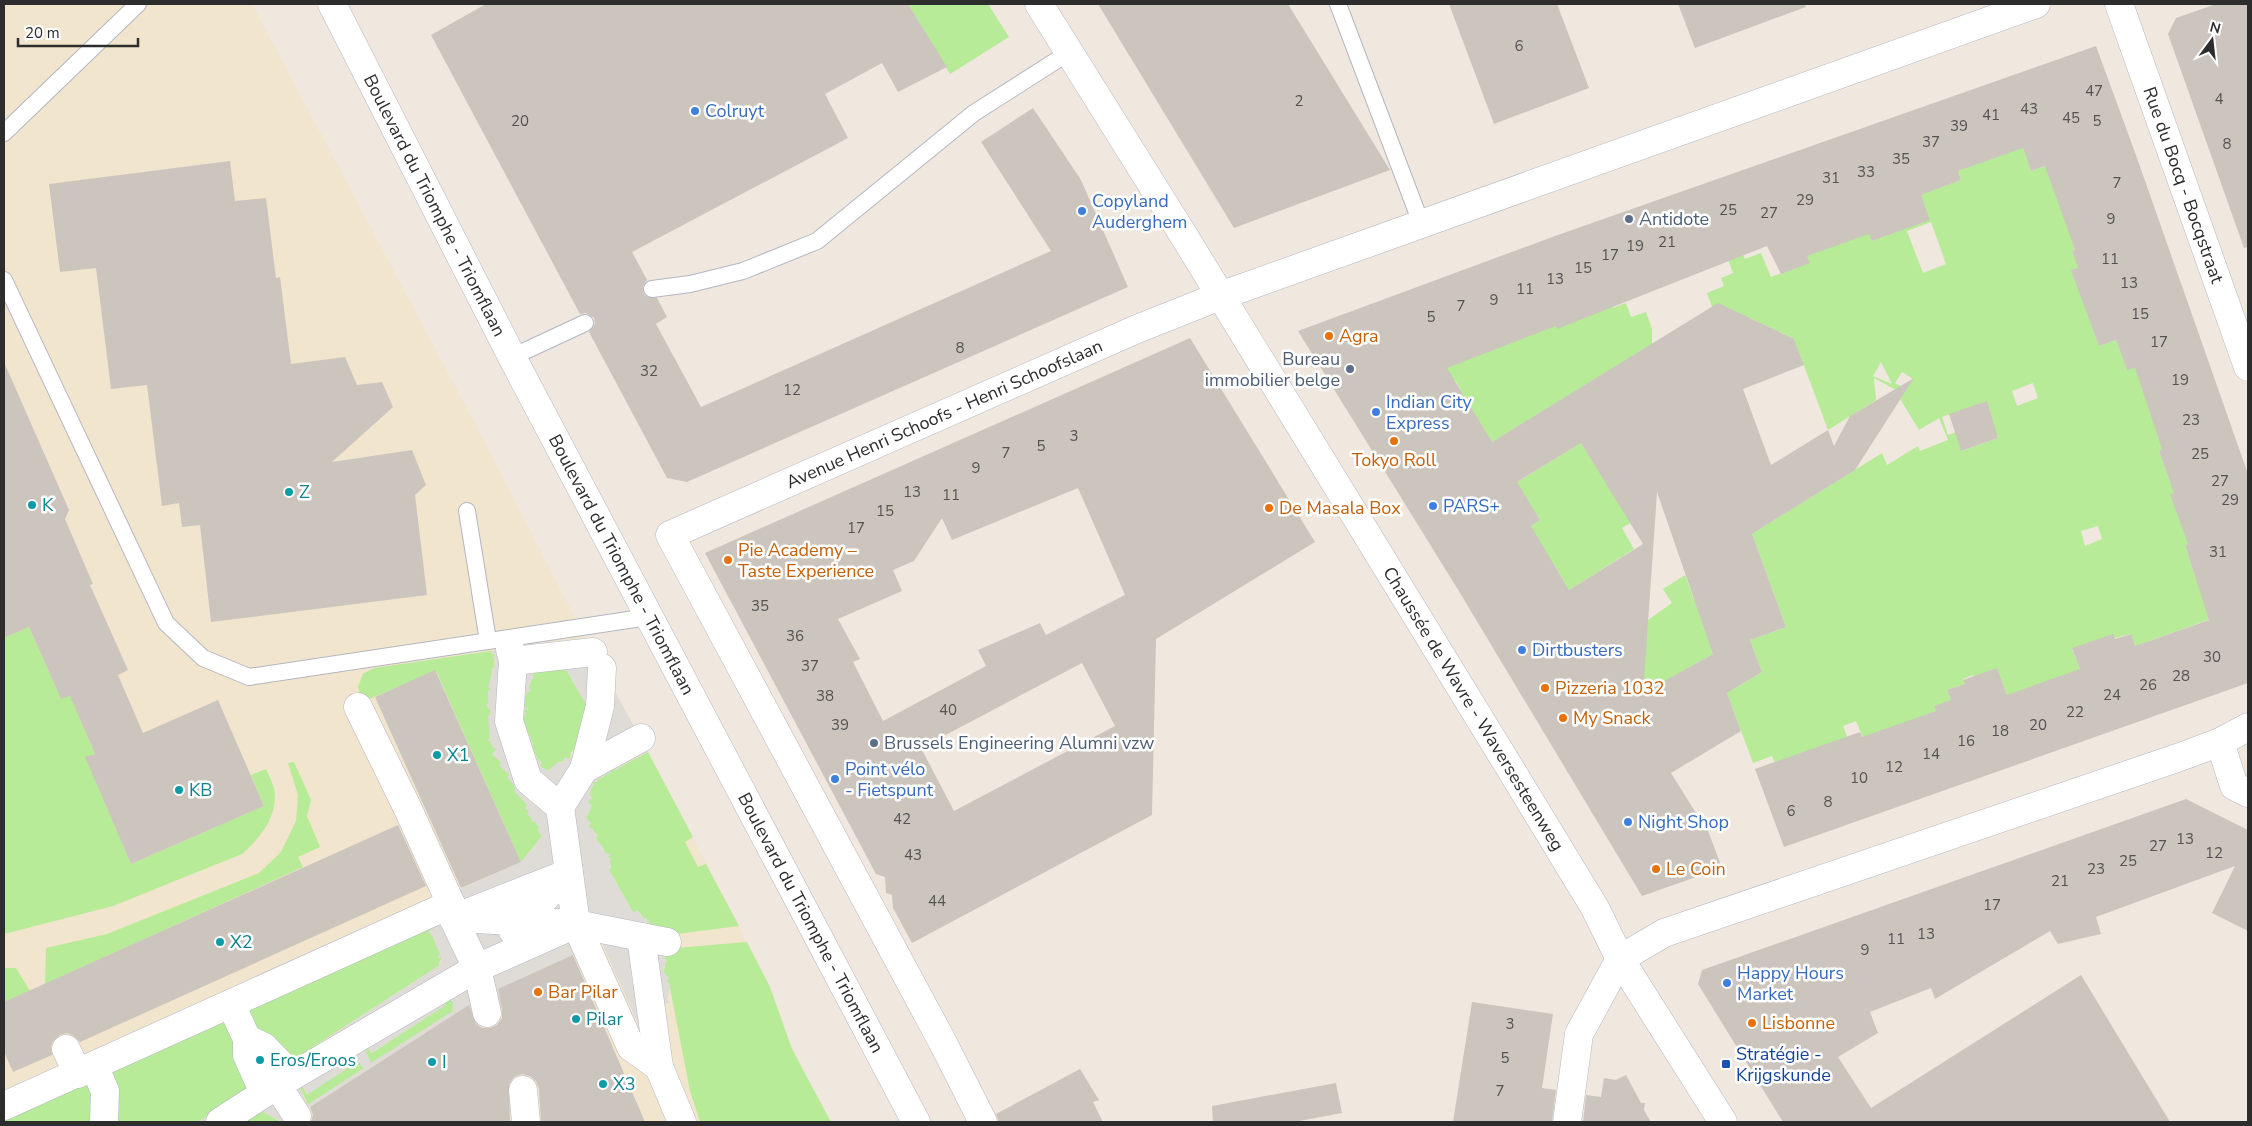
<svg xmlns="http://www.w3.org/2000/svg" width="2252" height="1126" viewBox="0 0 2252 1126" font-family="'Nunito Sans',sans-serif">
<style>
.education{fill:#f2e5cd}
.green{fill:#b7eb97;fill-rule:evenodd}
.plaza{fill:#dfdbd6;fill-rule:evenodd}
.building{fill:#cbc5be;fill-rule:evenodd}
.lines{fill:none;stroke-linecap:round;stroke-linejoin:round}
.lane-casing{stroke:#b3b6c2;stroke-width:18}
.street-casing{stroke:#b3b6c2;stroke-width:29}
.secondary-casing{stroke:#b3b6c2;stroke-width:29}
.lane{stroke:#fff;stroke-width:16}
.street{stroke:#fff;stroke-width:28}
.secondary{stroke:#fff;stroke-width:28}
.shop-dot{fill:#3f7fe0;stroke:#fff;stroke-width:2}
.service-dot{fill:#5c6f8a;stroke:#fff;stroke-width:2}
.food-dot{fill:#e8710a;stroke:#fff;stroke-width:2}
.culture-dot{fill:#0f9aa8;stroke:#fff;stroke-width:2}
.transit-dot{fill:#1a4fb4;stroke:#fff;stroke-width:2}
.labels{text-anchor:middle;stroke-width:5;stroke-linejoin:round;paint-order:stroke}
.number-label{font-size:15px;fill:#545351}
.shop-label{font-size:18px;fill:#366cbe;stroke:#fff;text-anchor:start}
.street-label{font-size:18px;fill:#2d2d2d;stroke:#fff}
.service-label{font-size:18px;fill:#4e5e75;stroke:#fff;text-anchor:start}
.food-label{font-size:18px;fill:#c56008;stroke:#fff;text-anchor:start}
.culture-label{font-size:18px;fill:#0d838f;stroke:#fff;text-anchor:start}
.transit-label{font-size:18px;fill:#164399;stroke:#fff;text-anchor:start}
</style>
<rect width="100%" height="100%" fill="#f0e8df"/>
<!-- education -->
<path class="education" d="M4,4H252L478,429L586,639L641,738L739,926L825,1122H4Z"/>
<!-- green -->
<g class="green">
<path d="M908,4H988L1009,37L950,74Z"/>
<path d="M2019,137L2031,171L2049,165L2075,250L2072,251L2078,268L2088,315L2099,346L2116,340L2127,370L2139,366L2163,449L2159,451L2170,482L2211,537L2185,545L2195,576L2236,563L2248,600V611L2235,616L2216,617L2149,641L2141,660L2130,634L2072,649L2080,669L2010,703L1997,668L1974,678L1973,675L1963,679L1965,684L1947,690L1951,700L1936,711L1863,738L1856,721L1843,726L1848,739L1785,788L1772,756L1753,763L1727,693L1762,672L1750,640L1786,627L1752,534L1882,453L1887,465L1918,446L1920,451L1948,440L1939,418L1919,430L1894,389L1874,378L1876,400L1828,430L1794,339L1750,318L1720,329L1707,293L1724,286L1721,278L1733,273L1721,240L1736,235L1745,259L1761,253L1771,277L1809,263L1806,254L1859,206L1872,241L1902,230L1912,198L1961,180L1958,171L1988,160L1985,150ZM1931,222L1946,264L1923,273L1907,231ZM1881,362L1892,384L1873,376ZM1902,372L1913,379L1906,389L1895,383ZM2033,383L2038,398L2017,406L2012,391ZM1970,407L1977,425L1948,435L1942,417ZM1981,428L1997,435L1998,438L1962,451ZM2098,526L2102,539L2085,546L2081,531Z"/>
<path d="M1610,300L1613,308L1626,303L1631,317L1646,312L1652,329V344L1471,455L1473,411L1455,380L1440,389L1442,355Z"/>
<path d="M1581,443L1600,473L1648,513L1622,528L1634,549L1569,590L1555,566L1516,535L1540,520L1536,513L1496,495Z"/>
<path d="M1685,575L1694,600L1731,587L1713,654L1688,668L1709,704L1652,691L1631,658L1648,620L1672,603L1663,589Z"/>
<path d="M29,627L61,699L70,695L95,754L86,758L131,864L264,806L251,775L266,769C269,776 275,786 275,795C275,820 260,838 242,854L113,906L4,934V638Z"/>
<path d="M491,651V653L495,655L494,667L492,669L491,689L488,694L491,713L490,738L498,749L492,754L501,762V765L509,775L517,792L528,805L529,812L532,819L531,821L536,822L543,835L521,862L436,671L362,702L358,687L363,674L374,668Z"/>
<path d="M536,667L565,668L586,704L579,749L571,752L570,759L561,762L548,771L540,766C539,760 532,748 529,741L531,738L522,722L524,709H527L523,703Z"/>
<path d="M648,752L693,837L685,842L698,867L706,864L739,926L661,936L648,925L640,913L633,912L609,870L611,867L608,858L595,837L598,836L588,826L586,818L590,808L588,802L593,781L603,777L612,769L620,767Z"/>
<path d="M294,762L311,800L307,816L320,847L298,857L303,867L45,984L46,948L107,934L259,873L281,852L296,821L298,795L288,763Z"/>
<path d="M432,919L433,937L440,953L438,958L442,957L439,964L440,965L288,1063L238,1007Z"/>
<path d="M747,942L770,987L792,1049L831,1122H700L690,1091L670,988L663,971L665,968L664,949Z"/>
<path d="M4,968H16L30,991L4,1002Z"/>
<path d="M442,993L453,1002L454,1011L371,1064L362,1044L364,1043L372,1053L445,1005L439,995Z"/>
<path d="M218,1016L232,1028L251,1088L198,1122H116L112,1065Z"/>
<path d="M349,1053L364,1068L308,1105L299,1085L301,1084L307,1094L354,1064L347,1054Z"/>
<path d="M85,1076L96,1092L93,1122H4V1113Z"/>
<path d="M260,1110L281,1122H242Z"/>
</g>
<!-- plaza -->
<path class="plaza" d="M586,639L648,752L619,767L618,770L612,769L611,772L598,779V782H593L594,786L591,788L590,795L593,798L588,802L592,806L586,818L591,823L588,826L593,829L595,834L599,835L595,838L603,847L605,853L611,854L608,857L611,859L609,862L611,863L609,870L633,912L638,910L643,918H646L650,923L648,925L669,954L664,958L667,960L663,971L669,978L667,981L671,985H668L670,988L667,1000L670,1002L661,1007L643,1035L602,943L570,957L509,1003L466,1023L460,1011L286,1122H281L260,1110L242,1122H198L251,1088L234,1031L222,1018L112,1065L116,1122L84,1076L460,889L521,862L543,835H540L538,831L539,825H536V822L531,821L532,819L527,814L529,811L525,809L527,805L514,791L515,787L507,777L509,775L499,765L501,762L492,754L497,749L493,748L490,741L487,740L490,738L488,717L491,713L490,709L486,706L488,702V691L491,689L488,687L496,660L493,657L495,655L491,653V651ZM536,667L565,668L587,706L577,751L574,750L570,759L565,757L563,761L558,762L548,771L540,766L542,763L533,754L536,752L532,750L533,742L529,741L531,738L522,726L523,717L526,714L524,710H528L523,703L526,692L531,691L529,687L530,681L534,678L532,673ZM431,926L433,929L428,932L433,937L434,941L437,942L435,945L440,953L437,958L442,957L440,965L289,1063L238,1007ZM439,995L448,998L453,1002V1011L371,1063L363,1044L365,1043L371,1053L446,1005ZM348,1053L364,1068L307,1105L299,1085L301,1084L308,1094L354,1064Z"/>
<!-- building -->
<g class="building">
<path d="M486,4H908L947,67L898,92L882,63L825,94L848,138L632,252L647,280L643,286L644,295L649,298H657L667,317L656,324L701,407L1051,251L981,142L1033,108L1081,180L1128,287L687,482L667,478L589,332L595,324L594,318L586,313L580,314L431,35Z"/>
<path d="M1098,4H1288L1390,170L1234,228Z"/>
<path d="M1449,4H1557L1589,88L1494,124Z"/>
<path d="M1678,4H1805L1806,7L1695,48Z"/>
<path d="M2216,4H2248V247L2244,248L2168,34L2176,18Z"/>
<path d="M2096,46L2137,158L2248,474V683L1784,847L1755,769L1860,732L1862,737L1936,711L1934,706L1951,700L1947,690L1965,684L1963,680L1997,668L2007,695L2080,669L2072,648L2113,634L2115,639L2131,634L2135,646L2209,620L2185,545L2188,544L2170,494L2174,493L2159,451L2162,449L2135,368L2127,370L2116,340L2099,346L2071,270L2078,268L2072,251L2075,250L2045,166L2031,171L2023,148L1958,171L1961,180L1921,195L1930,220L1872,241L1869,234L1807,256L1810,263L1781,274L1767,246L1557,329L1556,326L1447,368L1492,442L1718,303L1794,339L1804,365L1743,389L1771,465L1828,430L1834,446L1850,416L1914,378L1855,470L1752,534L1786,627L1750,640L1762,672L1727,693L1741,731L1671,773L1701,821L1704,820L1722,868L1642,896L1460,593L1298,331L1555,236ZM1581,443L1643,544L1569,590L1531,526L1540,520L1517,482ZM1657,492L1713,654L1643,693L1654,537Z"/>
<path d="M230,161L235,201L266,198L276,278L280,277L291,364L345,357L357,385L382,382L393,407L332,462L412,450L426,485L415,495L427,595L211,622L200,525L182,527L179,503L162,506L147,385L111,389L96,268L60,272L49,184Z"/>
<path d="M1190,338L1315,542L1156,639L1152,815L912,943L893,908L892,895L886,893L885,877L876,874L705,553ZM1078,488L1125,595L1046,635L1040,623L978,650L986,666L883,721L853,662L860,659L838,619L902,591L893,570L914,561L942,518L952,540ZM1082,663L1115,726L954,811L921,748Z"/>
<path d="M4,362L69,510L65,519L93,584L90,585L128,670L118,675L143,733L218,700L264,806L131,864L85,757L95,754L70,696L61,699L29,627L4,638Z"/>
<path d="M1987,401L1998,438L1961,451L1949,414Z"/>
<path d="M435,670L521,862L461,888L375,697Z"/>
<path d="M2186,799L2248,830V931L2212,913L2235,866L2096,917L2101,934L2058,944L2050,931L1935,999L1931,988L1870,1012L1878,1033L1838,1057L1871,1108L2081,975L2170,1122H1783L1698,984L1702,970Z"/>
<path d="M398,825L426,886L80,1042L74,1036L67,1033L60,1035L53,1041L51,1047L52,1055L13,1072L4,1052V1002Z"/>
<path d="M573,955L645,1122H541L539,1089L536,1081L530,1076L522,1074L514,1077L509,1084L510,1122H311L313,1115L310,1107L469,1005L476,1024L482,1028H490L497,1025L502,1018V1010L498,989Z"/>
<path d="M1472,1002L1553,1014L1542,1088L1556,1090L1552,1122H1453Z"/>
<path d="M1080,1069L1099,1100L1093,1102L1103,1122H999L996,1114Z"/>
<path d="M1626,1075L1641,1103H1645L1644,1110L1651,1122H1583L1586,1095L1601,1097L1604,1078L1616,1080Z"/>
<path d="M1336,1083L1342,1113L1294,1122H1213L1212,1106Z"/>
</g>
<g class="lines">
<defs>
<g id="lane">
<path d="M1338,4L1421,223"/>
<path d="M4,133L138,4"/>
<path d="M4,280L166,623L203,658L249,677L648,617"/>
<path d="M652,289L690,284L743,271L817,241L974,113L1068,53"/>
<path d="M512,357L585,323"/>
<path d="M467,511L488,641"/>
</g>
<g id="street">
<path id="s1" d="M2119,4L2248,367"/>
<path d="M513,661L593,652"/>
<path d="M358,707L408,809L451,904L453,918L477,968L487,1013"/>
<path d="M2220,742L2234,786L2248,793"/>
<path d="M584,769L600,706L602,668"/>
<path d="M560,807L584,769L641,738"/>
<path d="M462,915L561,876"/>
<path d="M453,918L576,924L667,942"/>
<path d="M576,924L631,1047L659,1067L682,1122"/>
<path d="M513,931L569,873"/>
<path d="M641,937L659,1067"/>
<path d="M231,1004L247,1039V1055L264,1093"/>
<path d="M247,1039L264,1047L292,1076"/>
<path d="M66,1049L78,1074"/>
<path d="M94,1066L105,1091L104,1122"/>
<path d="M277,1085L297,1116"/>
<path d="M523,1090L526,1122"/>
<path d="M4,1106L451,904"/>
<path d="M220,1122L277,1085L477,968L576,924L560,807L528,780L509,721L513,661L510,649"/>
<path id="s2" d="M983,1122L942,1041L670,535L1137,329L1220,296"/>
<path d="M1567,1122L1579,1034L1620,959L1664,933L2180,757L2220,742L2248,727"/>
</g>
<g id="secondary">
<path id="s3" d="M332,4L512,357L916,1122"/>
<path id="s4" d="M1039,4L1184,236L1516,778L1595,908L1620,959L1723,1122"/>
<path d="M1220,296L2036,4"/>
</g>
</defs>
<!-- lane casing -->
<use href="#lane" class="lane-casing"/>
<!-- street casing -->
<use href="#street" class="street-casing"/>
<!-- secondary casing -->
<use href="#secondary" class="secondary-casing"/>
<!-- lane -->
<use href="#lane" class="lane"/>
<!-- street -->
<use href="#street" class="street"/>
<!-- secondary -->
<use href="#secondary" class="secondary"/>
</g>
<!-- markers -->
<g class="shop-dot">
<circle cx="695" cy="111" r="5"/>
<circle cx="1082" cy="211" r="5"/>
<circle cx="1376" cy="412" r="5"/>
<circle cx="1433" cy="506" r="5"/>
<circle cx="1522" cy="650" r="5"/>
<circle cx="835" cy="779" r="5"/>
<circle cx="1628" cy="822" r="5"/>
<circle cx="1727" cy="983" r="5"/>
</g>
<g class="service-dot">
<circle cx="1629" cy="219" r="5"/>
<circle cx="1350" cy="369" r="5"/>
<circle cx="874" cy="743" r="5"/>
</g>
<g class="food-dot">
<circle cx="1329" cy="336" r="5"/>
<circle cx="1394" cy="441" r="5"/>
<circle cx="1269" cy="508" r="5"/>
<circle cx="728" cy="560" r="5"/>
<circle cx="1545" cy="688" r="5"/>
<circle cx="1563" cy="718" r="5"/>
<circle cx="1656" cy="869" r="5"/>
<circle cx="538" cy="992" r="5"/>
<circle cx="1752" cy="1023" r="5"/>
</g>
<g class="culture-dot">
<circle cx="289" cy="492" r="5"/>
<circle cx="32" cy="505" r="5"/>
<circle cx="437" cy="755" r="5"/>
<circle cx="179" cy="790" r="5"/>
<circle cx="220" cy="942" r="5"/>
<circle cx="576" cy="1019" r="5"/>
<circle cx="260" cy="1060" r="5"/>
<circle cx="432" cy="1062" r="5"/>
<circle cx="603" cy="1084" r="5"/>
</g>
<rect class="transit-dot" x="1721" y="1059" width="10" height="10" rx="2.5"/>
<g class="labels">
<!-- number labels -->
<g class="number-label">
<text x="1519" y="51">6</text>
<text x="2094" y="96">47</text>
<text x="2219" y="104">4</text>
<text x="1299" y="106">2</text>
<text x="2029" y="114">43</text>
<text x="1991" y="120">41</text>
<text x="2071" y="123">45</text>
<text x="520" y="126">20</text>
<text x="2097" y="126">5</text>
<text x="1959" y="131">39</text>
<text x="1931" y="147">37</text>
<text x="2227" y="149">8</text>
<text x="1901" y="164">35</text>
<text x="1866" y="177">33</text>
<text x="1831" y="183">31</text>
<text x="2117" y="188">7</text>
<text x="1805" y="205">29</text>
<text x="1728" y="215">25</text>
<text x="1769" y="218">27</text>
<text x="2111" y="224">9</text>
<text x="1667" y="247">21</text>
<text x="1635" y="251">19</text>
<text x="1610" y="260">17</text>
<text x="2110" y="264">11</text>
<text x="1583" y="273">15</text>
<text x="1555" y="284">13</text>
<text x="2129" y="288">13</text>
<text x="1525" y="294">11</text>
<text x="1494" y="305">9</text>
<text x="1461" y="311">7</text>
<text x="2140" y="319">15</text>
<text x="1431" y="322">5</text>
<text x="2159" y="347">17</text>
<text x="960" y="353">8</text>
<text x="649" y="376">32</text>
<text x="2180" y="385">19</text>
<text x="792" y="395">12</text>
<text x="2191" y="425">23</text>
<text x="1074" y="441">3</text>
<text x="1041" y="451">5</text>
<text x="1006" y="458">7</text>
<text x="2200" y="459">25</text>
<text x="976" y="473">9</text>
<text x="2220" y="486">27</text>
<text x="912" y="497">13</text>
<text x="951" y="500">11</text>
<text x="2230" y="505">29</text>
<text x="885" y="516">15</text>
<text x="856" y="533">17</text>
<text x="2218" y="557">31</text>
<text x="760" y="611">35</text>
<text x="795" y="641">36</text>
<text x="2212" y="662">30</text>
<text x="810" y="671">37</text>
<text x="2181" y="681">28</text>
<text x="2148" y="690">26</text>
<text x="2112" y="700">24</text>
<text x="825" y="701">38</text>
<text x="948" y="715">40</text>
<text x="2075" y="717">22</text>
<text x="840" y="730">39</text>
<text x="2038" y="730">20</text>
<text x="2000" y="736">18</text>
<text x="1966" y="746">16</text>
<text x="1931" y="759">14</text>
<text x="1894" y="772">12</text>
<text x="1859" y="783">10</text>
<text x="1828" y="807">8</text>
<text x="1791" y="816">6</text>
<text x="902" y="824">42</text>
<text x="2185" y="844">13</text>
<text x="2158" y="851">27</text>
<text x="2214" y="858">12</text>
<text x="913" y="860">43</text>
<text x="2128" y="866">25</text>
<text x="2096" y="874">23</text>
<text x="2060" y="886">21</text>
<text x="937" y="906">44</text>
<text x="1992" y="910">17</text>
<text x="1926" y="939">13</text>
<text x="1896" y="944">11</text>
<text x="1865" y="955">9</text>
<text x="1510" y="1029">3</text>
<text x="1505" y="1063">5</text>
<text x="1500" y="1096">7</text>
</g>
<!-- shop labels -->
<g class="shop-label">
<text x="705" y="117">Colruyt</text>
<text x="1092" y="207">Copyland<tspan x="1092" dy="21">Auderghem</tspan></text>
<text x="1386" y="408">Indian City<tspan x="1386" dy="21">Express</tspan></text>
<text x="1443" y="512">PARS+</text>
<text x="1532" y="656">Dirtbusters</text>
<text x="845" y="775">Point vélo<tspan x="845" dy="21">- Fietspunt</tspan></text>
<text x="1638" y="828">Night Shop</text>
<text x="1737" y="979">Happy Hours<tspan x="1737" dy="21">Market</tspan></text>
</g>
<!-- street labels -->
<g class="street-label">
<text dy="6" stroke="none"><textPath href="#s1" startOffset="192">Rue du Bocq - Bocqstraat</textPath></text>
<text dy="6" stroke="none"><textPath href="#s3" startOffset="226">Boulevard du Triomphe - Triomflaan</textPath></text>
<text dy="6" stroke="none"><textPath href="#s2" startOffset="965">Avenue Henri Schoofs - Henri Schoofslaan</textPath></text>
<text dy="6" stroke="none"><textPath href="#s3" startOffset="631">Boulevard du Triomphe - Triomflaan</textPath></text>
<text dy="6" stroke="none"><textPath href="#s4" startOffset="828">Chaussée de Wavre - Waversesteenweg</textPath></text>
<text dy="6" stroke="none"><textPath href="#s3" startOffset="1036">Boulevard du Triomphe - Triomflaan</textPath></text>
</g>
<!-- service labels -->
<g class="service-label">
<text x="1639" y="225">Antidote</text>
<text x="1340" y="365" text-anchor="end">Bureau<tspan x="1340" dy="21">immobilier belge</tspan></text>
<text x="884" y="749">Brussels Engineering Alumni vzw</text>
</g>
<!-- food labels -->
<g class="food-label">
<text x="1339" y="342">Agra</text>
<text x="1394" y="466" text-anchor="middle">Tokyo Roll</text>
<text x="1279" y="514">De Masala Box</text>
<text x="738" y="556">Pie Academy –<tspan x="738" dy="21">Taste Experience</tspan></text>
<text x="1555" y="694">Pizzeria 1032</text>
<text x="1573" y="724">My Snack</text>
<text x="1666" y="875">Le Coin</text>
<text x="548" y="998">Bar Pilar</text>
<text x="1762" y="1029">Lisbonne</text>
</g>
<!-- culture labels -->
<g class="culture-label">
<text x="299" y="498">Z</text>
<text x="42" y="511">K</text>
<text x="447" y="761">X1</text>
<text x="189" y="796">KB</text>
<text x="230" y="948">X2</text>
<text x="586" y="1025">Pilar</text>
<text x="270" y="1066">Eros/Eroos</text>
<text x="442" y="1068">I</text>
<text x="613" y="1090">X3</text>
</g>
<!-- transit labels -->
<g class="transit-label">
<text x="1736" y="1060">Stratégie -<tspan x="1736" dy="21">Krijgskunde</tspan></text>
</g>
</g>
<!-- border -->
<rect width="2252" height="1126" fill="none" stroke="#2d2d2d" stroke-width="10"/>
<!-- north arrow -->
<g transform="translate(2212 40) rotate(15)" stroke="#ffffff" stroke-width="4" paint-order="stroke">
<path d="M0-4L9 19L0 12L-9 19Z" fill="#2d2d2d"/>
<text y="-8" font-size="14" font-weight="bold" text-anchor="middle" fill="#2d2d2d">N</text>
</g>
<!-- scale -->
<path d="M18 38v8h120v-8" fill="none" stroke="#2d2d2d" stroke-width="2.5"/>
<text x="25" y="38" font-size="15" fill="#2d2d2d" stroke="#ffffff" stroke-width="4" paint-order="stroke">20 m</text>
</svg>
